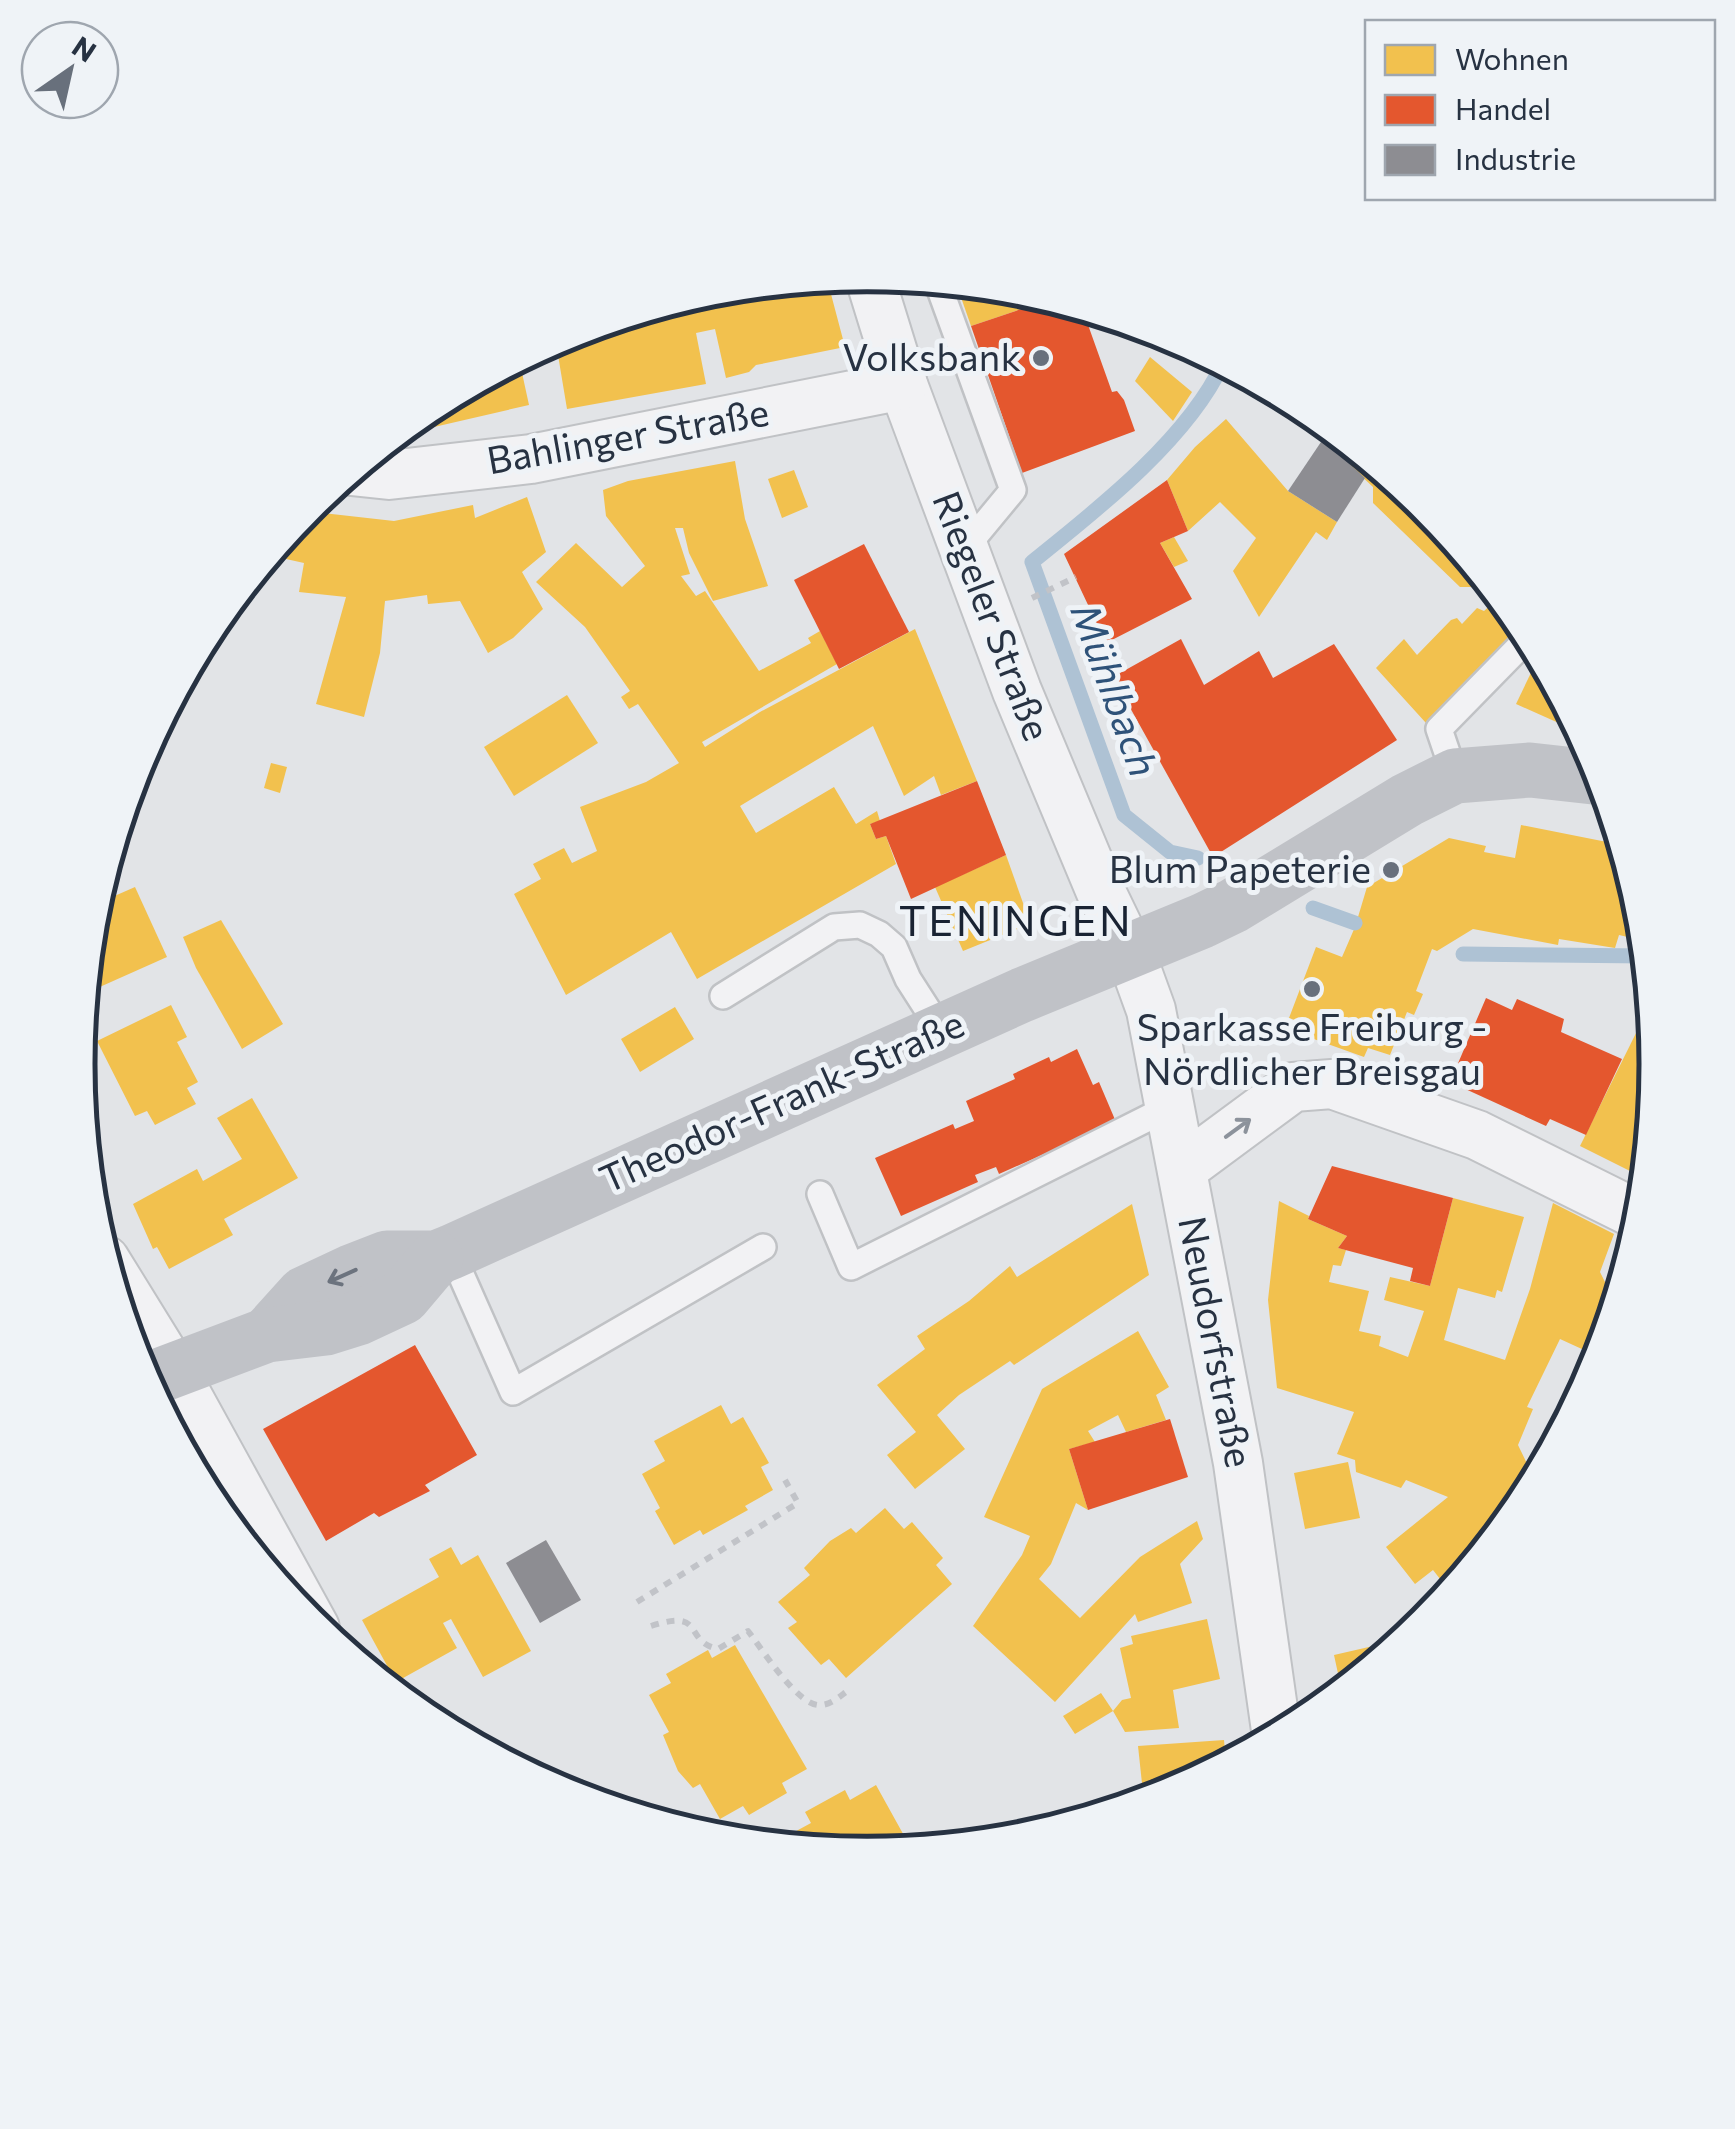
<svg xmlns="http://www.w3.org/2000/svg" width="1735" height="2129" viewBox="0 0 1735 2129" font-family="Commissioner,sans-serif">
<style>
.homes{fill:#f2c14e}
.shops{fill:#e4572e}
.industry{fill:#8d8d92}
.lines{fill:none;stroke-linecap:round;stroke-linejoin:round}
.stream{stroke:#aec2d4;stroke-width:15}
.service-casing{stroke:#c0c2c5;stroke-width:30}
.minor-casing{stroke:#c0c2c5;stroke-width:52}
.path{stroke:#c1c3c8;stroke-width:6;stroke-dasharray:8 8;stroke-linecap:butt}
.service{stroke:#f2f2f4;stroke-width:25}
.minor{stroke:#f2f2f4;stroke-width:48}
.secondary{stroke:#c0c2c7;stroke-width:55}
.oneway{stroke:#8c929b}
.oneway2{stroke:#6c737e}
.poi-dot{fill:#68707c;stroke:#eff3f7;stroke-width:4}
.labels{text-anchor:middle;stroke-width:10;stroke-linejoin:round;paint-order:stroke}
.poi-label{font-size:38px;fill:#273242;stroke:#eff3f7;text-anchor:end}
.street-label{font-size:38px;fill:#273242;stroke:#eff3f7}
.water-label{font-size:40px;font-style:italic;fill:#2e5279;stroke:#eff3f7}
.quarter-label{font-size:42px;letter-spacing:2.5px;fill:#192333;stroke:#eff3f7}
.rim{fill:none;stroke:#273242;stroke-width:5}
</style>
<rect width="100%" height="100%" fill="#e2e4e7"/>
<!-- homes -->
<g class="homes">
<path d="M827,279L845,347L756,365L749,372L726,378L715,329L696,333L706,384L567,409L556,343L612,333L610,321L714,290L773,284V288Z"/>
<path d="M956,283L1022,290L1051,299L971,326Z"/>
<path d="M1150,357L1192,392L1173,421L1135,381Z"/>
<path d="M519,359L529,405L395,436L429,407Z"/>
<path d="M1226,419L1288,491L1337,522L1327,540L1316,532L1259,617L1233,571L1256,538L1220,502L1188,531L1167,480L1195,447Z"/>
<path d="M1353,446L1427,506L1521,622L1517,627L1519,629L1426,723L1376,668L1404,639L1417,655L1451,620L1457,618L1462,624L1477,608L1484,611L1495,601L1477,587H1460L1373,503V487L1342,458Z"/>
<path d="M735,461L745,519L768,586L713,601L689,553L683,528H675L690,574L681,576L696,596L705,591L759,671L811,643L808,638L820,631L837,664L702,742L705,747L760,712L915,629L977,781L941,795L934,776L904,796L873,726L740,806L756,833L834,787L856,824L877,811L880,821L870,824L876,839L886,836L896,864L697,979L671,932L566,995L514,894L541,879L533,864L564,848L572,863L597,851L580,807L646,782L679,763L638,704L629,709L621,697L630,691L585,627L536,582L576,543L622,587L645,566L606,516L603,490L628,481Z"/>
<path d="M794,470L808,507L782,518L768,479Z"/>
<path d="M527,497L546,552L522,572L543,609L513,638L488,653L460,601L428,604L427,595L385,601L380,653L364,717L316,704L346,597L299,592L304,563L268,555L305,511L394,521L473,505L475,518Z"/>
<path d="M1174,537L1188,561L1174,567L1160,543Z"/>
<path d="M1540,654L1581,733L1516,704Z"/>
<path d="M567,695L598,743L514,796L484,747Z"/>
<path d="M271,763L287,767L280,793L264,788Z"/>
<path d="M1521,825L1622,845L1642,911L1645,941L1619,935L1615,948L1559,939L1558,945L1473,929L1437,951L1432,949L1416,991L1423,994L1414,1015L1407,1012L1390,1055L1368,1048L1364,1057L1311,1038L1314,1027L1289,1018L1316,947L1342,957L1355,927L1367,887L1449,838L1486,846L1484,852L1515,858Z"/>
<path d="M1006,855L1028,917L1020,928L963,951L935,887Z"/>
<path d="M135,887L167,957L84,994L94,905Z"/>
<path d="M221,920L283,1024L242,1049L196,968L183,937Z"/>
<path d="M171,1005L187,1037L177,1042L198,1082L187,1088L196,1104L155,1125L147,1111L135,1116L97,1041Z"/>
<path d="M675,1007L694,1039L640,1072L621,1039Z"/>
<path d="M1642,1021L1654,1027L1657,1065L1646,1179L1580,1146Z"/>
<path d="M252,1098L298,1178L224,1219L233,1235L169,1269L157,1247L153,1249L133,1204L197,1169L203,1181L242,1159L217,1118Z"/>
<path d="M1453,1198L1524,1217L1502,1292L1497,1290L1495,1298L1458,1288L1444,1340L1505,1360L1530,1289L1553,1203L1614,1234L1600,1272L1607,1286L1584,1350L1560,1339L1527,1407L1533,1409L1518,1445L1532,1474L1541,1472L1524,1504L1451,1593L1433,1570L1415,1584L1386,1547L1448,1497L1406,1480L1401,1488L1356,1472L1355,1460L1337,1454L1354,1412L1277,1388L1268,1300L1279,1201L1309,1216L1308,1219L1347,1236L1338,1248L1346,1250L1341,1266L1333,1265L1329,1282L1369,1291L1359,1331L1381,1336L1379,1346L1408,1357L1424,1311L1384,1300L1390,1277L1430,1286Z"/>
<path d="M1132,1204L1149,1275L1014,1365L1010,1361L959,1395L937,1415L965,1449L915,1489L887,1455L916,1432L877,1385L925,1349L917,1336L969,1301L1010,1266L1017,1277Z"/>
<path d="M1138,1331L1169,1387L1156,1395L1166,1420L1126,1432L1118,1415L1088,1431L1095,1442L1069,1449L1088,1510L1076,1503L1051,1564L1039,1579L1080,1618L1140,1557L1197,1521L1203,1539L1180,1564L1192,1603L1138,1622L1135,1614L1055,1702L973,1626L1022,1555L1030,1536L984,1517L1042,1389Z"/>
<path d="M721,1405L731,1424L743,1417L769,1463L761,1467L773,1490L745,1506L748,1510L703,1535L700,1530L674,1545L655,1511L660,1508L642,1474L665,1461L654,1441Z"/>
<path d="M1348,1462L1360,1518L1305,1529L1294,1473Z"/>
<path d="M885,1508L904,1529L912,1522L943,1558L936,1565L952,1584L846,1678L829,1659L821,1665L788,1628L797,1622L778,1602L810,1575L804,1568L830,1541L851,1528L856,1533Z"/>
<path d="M451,1547L461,1565L478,1555L531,1651L483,1677L451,1619L443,1623L457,1648L396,1682L362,1620L439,1577L429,1559Z"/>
<path d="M1207,1619L1220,1679L1173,1690L1179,1728L1125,1732L1113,1711L1122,1700L1131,1698L1120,1648L1133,1644L1131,1636Z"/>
<path d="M1408,1638L1354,1682L1342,1692L1334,1655Z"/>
<path d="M735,1645L807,1769L782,1783L787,1793L749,1815L743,1806L720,1819L700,1784L693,1788L678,1771L663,1735L669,1732L649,1695L671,1683L666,1674L708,1650L712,1658Z"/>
<path d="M1101,1693L1113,1711L1075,1734L1063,1716Z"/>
<path d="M1224,1740L1226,1764L1169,1795L1144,1802L1138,1746Z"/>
<path d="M876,1785L912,1850L867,1854L793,1847L787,1836L811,1823L805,1812L845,1790L850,1800Z"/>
</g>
<!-- shops -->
<g class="shops">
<path d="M1051,299L1055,300L1059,310L1072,305L1082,308L1112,392L1117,391L1124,400L1135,431L1022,473L971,326Z"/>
<path d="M1167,480L1188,531L1160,543L1192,599L1106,643L1064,554Z"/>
<path d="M864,544L909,632L839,669L794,580Z"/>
<path d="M1181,639L1204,685L1259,651L1273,678L1334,644L1397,740L1213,857L1113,677Z"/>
<path d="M977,781L1006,855L911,899L886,836L876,839L870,824Z"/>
<path d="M1486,998L1512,1010L1517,999L1564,1019L1561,1032L1622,1059L1586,1135L1550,1119L1546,1126L1450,1082Z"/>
<path d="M1077,1049L1093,1085L1099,1082L1116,1122L999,1174L996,1167L975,1175L978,1182L901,1216L875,1158L953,1124L955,1129L974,1121L966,1101L1015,1079L1013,1074L1049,1057L1051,1062Z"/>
<path d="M1332,1166L1453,1198L1430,1286L1410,1281L1413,1268L1338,1248L1347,1236L1308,1219Z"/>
<path d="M415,1345L477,1455L425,1485L430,1491L379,1517L374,1513L326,1541L263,1429Z"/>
<path d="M1170,1419L1188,1477L1088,1510L1069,1449Z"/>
</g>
<!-- industry -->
<g class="industry">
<path d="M1323,439L1365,478L1337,522L1288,491Z"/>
<path d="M546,1540L581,1600L540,1623L506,1563Z"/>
</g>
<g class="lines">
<!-- stream -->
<g class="stream">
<path d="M1198,858L1170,852L1124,815L1032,562C1097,510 1188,439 1223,363"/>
<path d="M1313,908L1355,923"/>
<path d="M1463,954L1647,956"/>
</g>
<defs>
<g id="service">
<path d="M937,281L1013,490L965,548"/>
<path d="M1455,776L1439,729L1530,636"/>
<path d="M723,996L834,927L860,925L879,934L894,947L908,979L942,1032"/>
<path d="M820,1194L851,1267L1172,1106"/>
<path d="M451,1252L513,1392L763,1247"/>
</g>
<g id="minor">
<path d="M869,275L903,385L1017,691L1101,892L1130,952L1151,1010L1238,1463L1277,1737"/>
<path d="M351,471L389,475L531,459L903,385"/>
<path d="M1182,1169L1293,1087L1332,1084L1477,1135L1642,1217"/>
<path d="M105,1260L173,1370L315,1628"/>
</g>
</defs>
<!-- service casing -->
<use href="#service" class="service-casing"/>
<!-- minor casing -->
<use href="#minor" class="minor-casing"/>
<!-- path -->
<g class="path">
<path d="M1032,598L1076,577"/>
<path d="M637,1602L798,1503L785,1480"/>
<path d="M651,1626C707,1608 682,1641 718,1649L748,1631C762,1649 796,1703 818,1705C829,1706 838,1698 846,1692"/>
</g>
<!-- service -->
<use href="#service" class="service"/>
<!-- minor -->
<use href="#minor" class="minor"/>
<!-- secondary -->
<g class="secondary">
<path d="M267,1335L304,1294L351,1272L387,1258H436L451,1252L1022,995L1202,921L1233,906L1407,800L1455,776L1530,770L1602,778"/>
<path d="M145,1381L267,1335L326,1328L358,1318L403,1297L436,1258"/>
</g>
</g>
<!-- one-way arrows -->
<defs><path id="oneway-shaft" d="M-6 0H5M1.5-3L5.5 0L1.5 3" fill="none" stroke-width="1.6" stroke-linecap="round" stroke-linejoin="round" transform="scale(2.5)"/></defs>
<use class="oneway" href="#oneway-shaft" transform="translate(1238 1128) rotate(-36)"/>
<use class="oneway2" href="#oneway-shaft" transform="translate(342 1276) rotate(156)"/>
<!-- markers -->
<g class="poi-dot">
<circle cx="1041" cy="358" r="10"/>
<circle cx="1391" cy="870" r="10"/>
<circle cx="1312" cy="989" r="10"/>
</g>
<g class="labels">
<!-- poi labels -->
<g class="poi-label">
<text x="1021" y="371">Volksbank</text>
<text x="1371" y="883">Blum Papeterie</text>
<text x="1312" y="1041" text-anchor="middle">Sparkasse Freiburg -<tspan x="1312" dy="44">Nördlicher Breisgau</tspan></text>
</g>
<!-- street labels -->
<g class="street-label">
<text transform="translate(628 437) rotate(-10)" y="13">Bahlinger Straße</text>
<text transform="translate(991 616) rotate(69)" y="13">Riegeler Straße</text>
<text transform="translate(782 1102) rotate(-24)" y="13">Theodor-Frank-Straße</text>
<text transform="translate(1215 1342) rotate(79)" y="13">Neudorfstraße</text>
</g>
<!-- water labels -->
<g class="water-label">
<text transform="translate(1114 690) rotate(70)" y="14">Mühlbach</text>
</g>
<!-- quarter labels -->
<g class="quarter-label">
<text x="1016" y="936">TENINGEN</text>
</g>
</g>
<!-- crop -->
<path d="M0 0H1735V2129H0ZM95 1064a772 772 0 1 1 1544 0a772 772 0 1 1-1544 0Z" fill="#eff3f7" fill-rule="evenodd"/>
<path class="rim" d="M95 1064a772 772 0 1 1 1544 0a772 772 0 1 1-1544 0Z"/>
<!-- legend -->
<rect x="1365" y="20" width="350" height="180" fill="#eff3f7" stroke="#9fa6af" stroke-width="2.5"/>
<rect x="1385" y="45" width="50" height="30" fill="#f2c14e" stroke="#9fa6af" stroke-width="2.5"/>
<text x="1455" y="70" font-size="30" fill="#273242">Wohnen</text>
<rect x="1385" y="95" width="50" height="30" fill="#e4572e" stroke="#9fa6af" stroke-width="2.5"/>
<text x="1455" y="120" font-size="30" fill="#273242">Handel</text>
<rect x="1385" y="145" width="50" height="30" fill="#8d8d92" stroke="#9fa6af" stroke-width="2.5"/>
<text x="1455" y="170" font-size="30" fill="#273242">Industrie</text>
<!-- north arrow -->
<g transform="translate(70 70) rotate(34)"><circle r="48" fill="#eff3f7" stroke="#9fa6af" stroke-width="2.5"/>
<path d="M0-8L18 38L0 25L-18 38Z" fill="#68707c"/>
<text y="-15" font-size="28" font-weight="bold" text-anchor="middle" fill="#273242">N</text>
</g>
</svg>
